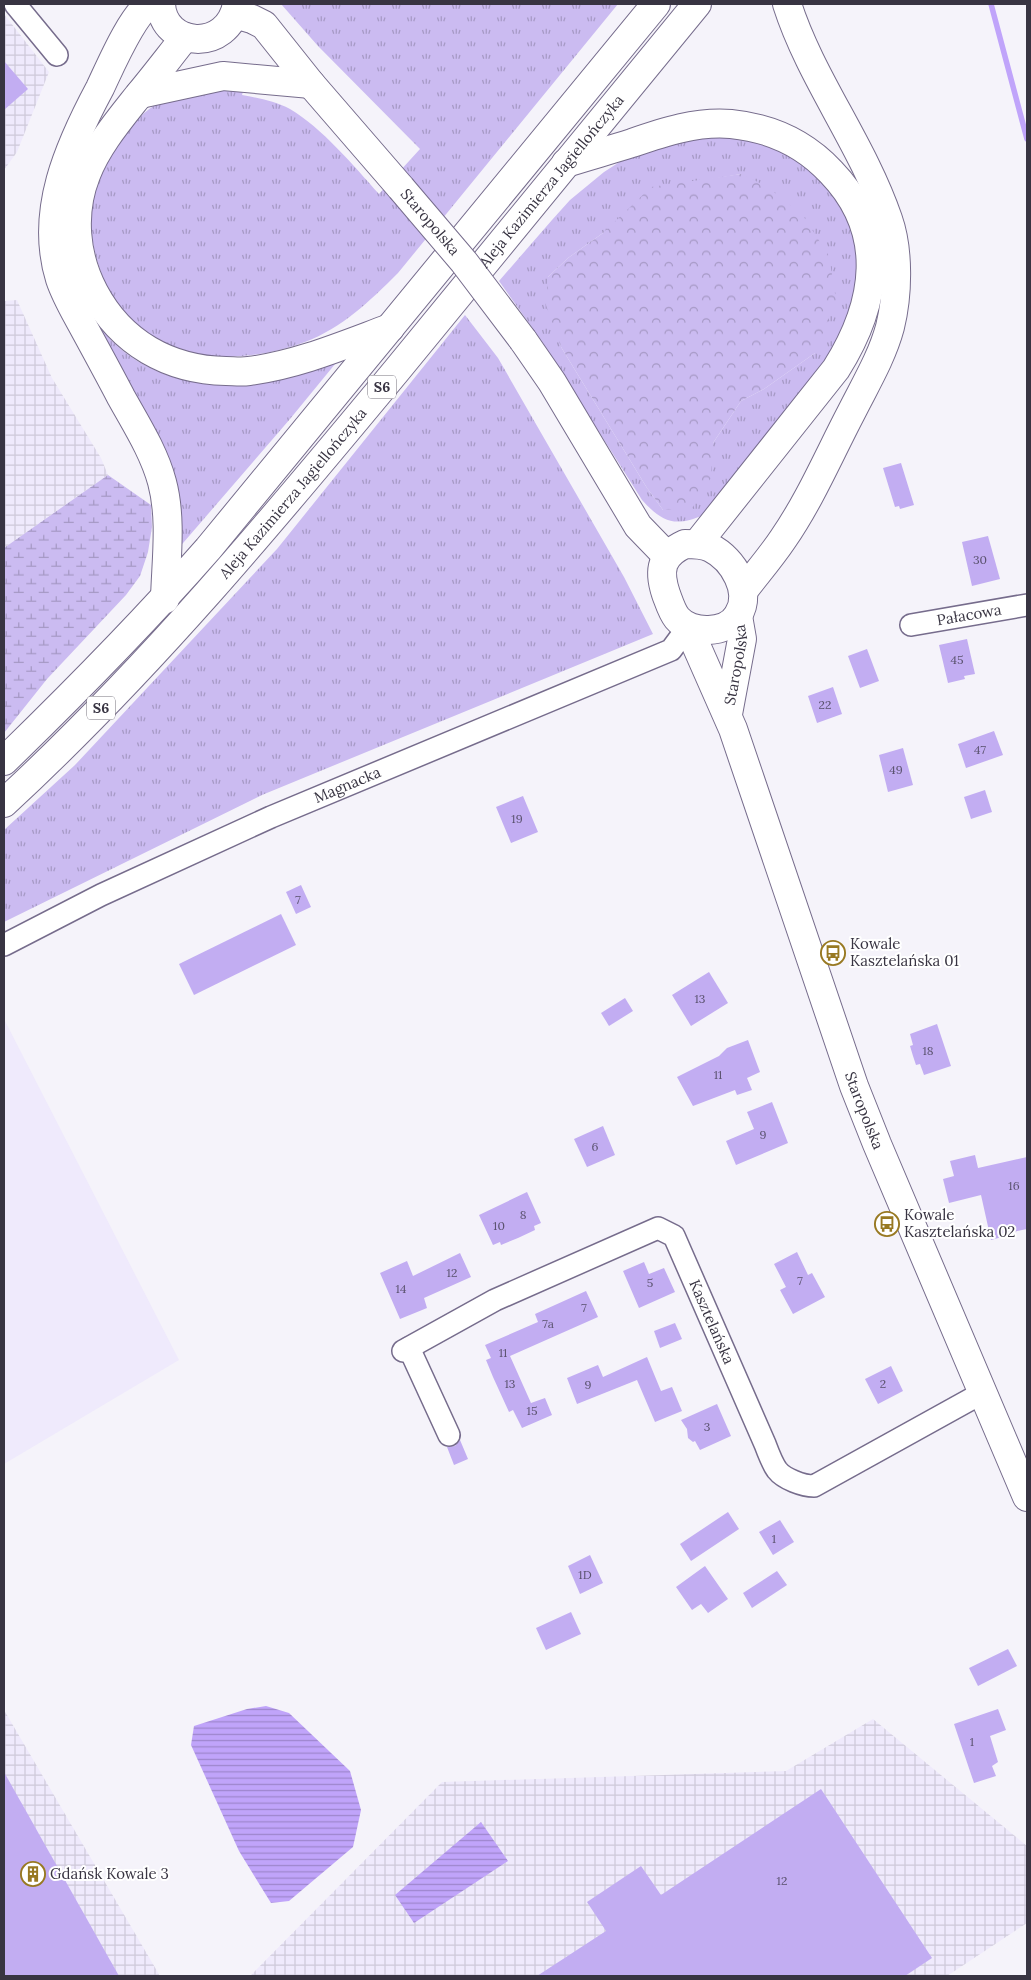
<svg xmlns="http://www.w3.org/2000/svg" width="1031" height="1980" viewBox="0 0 1031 1980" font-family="Lora,serif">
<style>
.built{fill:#efeafc}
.industrial{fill:url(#industrial-grid)}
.grass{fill:url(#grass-tufts);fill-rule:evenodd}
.forest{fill:url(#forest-crowns)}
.wetland{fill:url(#wetland-marsh)}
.water{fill:url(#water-rules)}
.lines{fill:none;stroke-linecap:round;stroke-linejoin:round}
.stream{stroke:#c0a4fa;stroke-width:5.5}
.building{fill:#c2adf2}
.minor-casing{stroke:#766c8c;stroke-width:24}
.secondary-casing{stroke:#766c8c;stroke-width:30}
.motorway-casing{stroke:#766c8c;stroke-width:30}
.minor{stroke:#fff;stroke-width:21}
.secondary{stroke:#fff;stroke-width:28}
.motorway{stroke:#fff;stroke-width:28}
.secondary-bridge-casing{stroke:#766c8c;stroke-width:30;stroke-linecap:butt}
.secondary-bridge{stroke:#fff;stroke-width:28}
.labels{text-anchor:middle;stroke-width:4;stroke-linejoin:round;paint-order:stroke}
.number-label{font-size:12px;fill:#5a526e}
.shield{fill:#fff;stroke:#74717b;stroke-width:1}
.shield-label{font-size:14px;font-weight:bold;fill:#383442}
.street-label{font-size:15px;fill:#383442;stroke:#fff}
.poi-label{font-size:15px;fill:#383442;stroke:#fff;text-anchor:start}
</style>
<defs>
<pattern id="industrial-grid" width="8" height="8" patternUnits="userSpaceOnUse" patternTransform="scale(1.25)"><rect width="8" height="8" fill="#efeafc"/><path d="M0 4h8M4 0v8" fill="none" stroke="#cec9d9"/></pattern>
<pattern id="grass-tufts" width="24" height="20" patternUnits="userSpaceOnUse" patternTransform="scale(1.25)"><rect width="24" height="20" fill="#cbbbf1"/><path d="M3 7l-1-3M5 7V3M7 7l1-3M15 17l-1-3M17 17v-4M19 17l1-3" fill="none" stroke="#a699c5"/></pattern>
<pattern id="forest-crowns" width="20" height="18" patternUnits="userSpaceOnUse" patternTransform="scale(1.25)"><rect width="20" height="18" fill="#cbbbf1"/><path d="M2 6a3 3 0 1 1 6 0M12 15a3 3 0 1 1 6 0" fill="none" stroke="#a699c5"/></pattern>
<pattern id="wetland-marsh" width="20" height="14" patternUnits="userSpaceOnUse" patternTransform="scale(1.25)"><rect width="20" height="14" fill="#cbbbf1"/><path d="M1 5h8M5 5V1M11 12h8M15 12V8" fill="none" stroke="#a699c5"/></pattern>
<pattern id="water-rules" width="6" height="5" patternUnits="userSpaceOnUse" patternTransform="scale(1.25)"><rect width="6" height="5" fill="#c0a4fa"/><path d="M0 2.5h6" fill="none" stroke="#9d86cc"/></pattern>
</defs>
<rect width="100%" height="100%" fill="#f5f3fa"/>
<!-- built -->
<path class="built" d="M4,1019L179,1360L4,1464Z"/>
<!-- industrial -->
<g class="industrial">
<path d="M4,14L49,72L17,152L4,170Z"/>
<path d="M17,300L52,378L101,458L108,475L4,548V301Z"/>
<path d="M4,1710L160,1976H4Z"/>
<path d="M873,1719L1027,1846V1923L947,1976H250L442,1782L786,1771Z"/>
</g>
<!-- grass -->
<g class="grass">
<path d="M281,4H618L398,273C370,301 342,328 305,342C265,357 218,362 178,349C111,327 78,248 96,182C99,170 110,157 117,146C127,131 139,115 155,105C177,92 218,88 244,88L242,95C258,98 275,101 290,109C322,128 354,166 379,194L420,149L318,46Z"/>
<path d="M709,134L770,142L817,171L857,231L860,281L840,345L704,515C675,527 663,523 642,500L543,343L499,281L552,220L570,200L604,172L635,152ZM741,174L815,353L764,389L741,401L713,443L663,510L647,488L561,347L548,277L568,258L603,233L706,180Z"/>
<path d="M90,315C97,324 104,333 112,341C161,389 236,394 298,375C312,371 326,363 340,358L290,419L171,557L176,528Z"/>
<path d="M465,315L498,358L624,577L653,634L262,795L4,922V830L75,765L277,549Z"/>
</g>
<!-- forest -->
<path class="forest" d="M741,174L766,186L802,214L829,256L836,300L815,353L764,389L741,401L713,443L711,478L692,508L663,510L647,488L561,347L546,305L548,277L568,258L603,233L651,187Z"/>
<!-- wetland -->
<path class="wetland" d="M108,475L151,505L152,527L148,552L140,576L126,595L47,679L4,733V548Z"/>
<!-- water -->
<g class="water">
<path d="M266,1706L289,1713L350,1771L361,1810L353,1847L289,1901L271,1903L239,1851L191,1745L194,1726L247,1709Z"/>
<path d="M481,1822L508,1861L414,1923L395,1895Z"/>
</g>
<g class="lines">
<!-- stream -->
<path class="stream" d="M991,4L1027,139"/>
</g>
<!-- building -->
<g class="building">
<path d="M4,61L28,89L4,110Z"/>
<path d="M901,463L914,505L900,509L899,506L895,507L883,468Z"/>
<path d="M988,536L1000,579L972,586L962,542Z"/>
<path d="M967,639L975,674L964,676L965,679L948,683L939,645Z"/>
<path d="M867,649L879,681L860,688L848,656Z"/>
<path d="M833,687L842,714L817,723L808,696Z"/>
<path d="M994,731L1003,755L966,768L958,744Z"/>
<path d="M903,748L913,785L888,792L879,755Z"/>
<path d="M985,790L992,812L971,819L964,797Z"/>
<path d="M523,796L538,832L511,843L496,807Z"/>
<path d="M301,885L311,907L296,914L286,892Z"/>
<path d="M281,914L296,945L194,995L179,964Z"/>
<path d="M709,972L728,1003L691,1026L672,995Z"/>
<path d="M625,998L633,1011L609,1026L601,1013Z"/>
<path d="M937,1024L951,1066L924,1075L920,1064L916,1065L913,1056L910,1046L913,1045L910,1034Z"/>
<path d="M748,1040L760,1072L747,1078L752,1090L737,1095L735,1090L693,1106L677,1077L719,1056L727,1048Z"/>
<path d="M772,1102L788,1143L736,1165L726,1141L754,1129L747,1112Z"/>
<path d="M603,1126L615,1155L587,1167L574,1139Z"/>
<path d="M975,1155L978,1168L1027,1157V1229L1013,1232V1234L991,1240L981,1195L949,1203L943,1179L954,1176L950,1161Z"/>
<path d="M527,1192L541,1223L534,1226L535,1230L518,1238L501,1245L500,1242L493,1245L479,1215Z"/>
<path d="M797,1252L808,1275L812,1273L825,1297L793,1314L780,1290L786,1287L774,1264Z"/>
<path d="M460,1253L471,1277L424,1298L427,1308L400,1319L380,1273L407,1261L413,1276Z"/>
<path d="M644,1262L649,1274L664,1268L675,1292L639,1308L623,1271Z"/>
<path d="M586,1291L598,1317L510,1356L531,1403L545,1398L552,1415L522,1428L513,1410L509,1412L493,1377L486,1360L491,1358L485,1345L538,1322L535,1314Z"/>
<path d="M675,1323L682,1339L660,1348L654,1331Z"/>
<path d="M647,1357L661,1391L672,1387L682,1411L655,1422L637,1380L577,1404L567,1378L598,1365L603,1377Z"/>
<path d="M891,1366L903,1391L878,1404L865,1379Z"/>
<path d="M717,1404L731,1436L700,1450L695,1441L693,1442L688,1438L687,1429L681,1420Z"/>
<path d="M460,1440L468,1459L454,1465L447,1447L455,1446Z"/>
<path d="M728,1512L739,1529L691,1561L680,1544Z"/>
<path d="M780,1520L794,1542L773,1555L759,1532Z"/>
<path d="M590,1555L603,1583L580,1594L568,1566Z"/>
<path d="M705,1566L728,1599L708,1613L701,1604L692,1610L676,1587Z"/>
<path d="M777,1571L787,1585L752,1608L743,1593Z"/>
<path d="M571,1612L581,1634L546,1650L536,1628Z"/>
<path d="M1008,1649L1017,1666L978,1686L969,1668Z"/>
<path d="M998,1709L1006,1730L990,1736L998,1762L992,1766L996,1776L974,1783L954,1724Z"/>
<path d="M4,1772L119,1976H4Z"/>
<path d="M821,1789L932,1958L905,1976H537L606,1931L587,1902L641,1866L661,1895Z"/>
</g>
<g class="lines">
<defs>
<g id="minor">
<path d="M15,4L57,55"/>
<path id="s1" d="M911,625L1027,605"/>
<path id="s2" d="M4,945L101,895L271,817L671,650L688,627"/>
<path d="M409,1348L449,1435"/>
<path id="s3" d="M403,1351L495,1300L658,1228L674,1236L765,1444C768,1452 772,1463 777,1470C784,1479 803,1486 814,1486L982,1393"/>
</g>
<g id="secondary">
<path d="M161,4C163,48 228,53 237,4"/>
<path d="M235,14L252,19L264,25L311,84L401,188"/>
<path d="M523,340L552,382L638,526L667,556"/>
<path d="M685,544C694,544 703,544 711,548C733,559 753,592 738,615C727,634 691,635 677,618C672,612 669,602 666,594C658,570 661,555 685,544Z"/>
<path id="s4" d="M688,627L733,729L854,1086L877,1144L1027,1497"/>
<path id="s5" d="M728,714L742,639L738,616"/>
</g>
<g id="motorway">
<path d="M150,4C132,15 110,67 100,88C69,146 39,212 60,279C66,297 76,313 85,330C97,352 109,374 121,397C136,424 154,452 162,482C172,519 166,561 165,599"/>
<path d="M185,37C169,57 154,77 138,96C119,120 97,146 86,175C71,213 75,256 94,292C121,343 169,370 226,371C233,371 241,372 249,371C297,365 344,345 390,328"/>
<path d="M140,94L223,76L311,84"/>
<path d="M566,163C588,156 610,150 632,143C664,132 697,121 731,124C771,128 804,143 831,172C889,232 877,304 836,369L697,544"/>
<path d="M744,590C757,573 771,557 783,539C810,500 829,455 851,413C865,385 882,357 890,327C898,295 899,250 888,219C862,143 811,79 787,4"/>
<path d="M4,761C74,693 143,623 208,549L656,4"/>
<path id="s6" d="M4,803C148,670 272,521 397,370C497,248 597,126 697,4"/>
</g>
</defs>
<!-- minor casing -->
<use href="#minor" class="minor-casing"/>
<!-- secondary casing -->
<use href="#secondary" class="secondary-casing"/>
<!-- motorway casing -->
<use href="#motorway" class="motorway-casing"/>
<!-- minor -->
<use href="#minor" class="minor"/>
<!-- secondary -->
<use href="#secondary" class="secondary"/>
<!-- motorway -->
<use href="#motorway" class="motorway"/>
<defs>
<g id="secondary-bridge">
<path id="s7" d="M401,188L464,262L523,340"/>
</g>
</defs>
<!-- secondary-bridge casing -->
<use href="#secondary-bridge" class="secondary-bridge-casing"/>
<!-- secondary-bridge -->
<use href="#secondary-bridge" class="secondary-bridge"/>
</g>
<!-- icons -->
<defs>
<symbol id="bus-ring" viewBox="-11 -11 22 22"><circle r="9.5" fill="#fff" stroke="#987922" stroke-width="1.5"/><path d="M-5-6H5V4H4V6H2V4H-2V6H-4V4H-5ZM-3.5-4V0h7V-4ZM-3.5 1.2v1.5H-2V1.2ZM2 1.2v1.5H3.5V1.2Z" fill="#987922"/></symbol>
<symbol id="building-ring" viewBox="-11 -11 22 22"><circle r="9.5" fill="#fff" stroke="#987922" stroke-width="1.5"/><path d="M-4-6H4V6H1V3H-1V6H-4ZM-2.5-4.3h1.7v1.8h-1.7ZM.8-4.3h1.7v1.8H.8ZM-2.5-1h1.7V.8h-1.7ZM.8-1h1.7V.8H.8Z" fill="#987922"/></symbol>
</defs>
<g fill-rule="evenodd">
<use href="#bus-ring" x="819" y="939" width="28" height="28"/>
<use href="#bus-ring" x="873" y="1210" width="28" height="28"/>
<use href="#building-ring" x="19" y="1860" width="28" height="28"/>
</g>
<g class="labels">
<!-- number labels -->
<g class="number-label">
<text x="980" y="564">30</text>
<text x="957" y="664">45</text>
<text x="825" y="709">22</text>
<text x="980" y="754">47</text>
<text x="896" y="774">49</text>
<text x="517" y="823">19</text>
<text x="298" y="904">7</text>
<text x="700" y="1003">13</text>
<text x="928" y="1055">18</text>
<text x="718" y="1079">11</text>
<text x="763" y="1139">9</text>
<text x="595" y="1151">6</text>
<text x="1014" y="1190">16</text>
<text x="523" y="1219">8</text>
<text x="499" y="1230">10</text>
<text x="452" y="1277">12</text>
<text x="800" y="1285">7</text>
<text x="650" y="1287">5</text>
<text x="401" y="1293">14</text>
<text x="584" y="1312">7</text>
<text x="548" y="1328">7a</text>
<text x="503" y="1357">11</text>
<text x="510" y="1388">13</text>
<text x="883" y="1388">2</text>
<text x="588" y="1389">9</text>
<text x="532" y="1415">15</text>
<text x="707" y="1431">3</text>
<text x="774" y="1543">1</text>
<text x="585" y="1579">1D</text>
<text x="972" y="1746">1</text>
<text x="782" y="1885">12</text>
</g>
<!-- shield labels -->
<g class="shield">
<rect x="368" y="375.5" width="28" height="23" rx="4"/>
<rect x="87" y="696.5" width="28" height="23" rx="4"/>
</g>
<g class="shield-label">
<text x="382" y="392">S6</text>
<text x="101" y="713">S6</text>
</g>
<!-- street labels -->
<g class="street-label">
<text dy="5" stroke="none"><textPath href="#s6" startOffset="829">Aleja Kazimierza Jagiellończyka</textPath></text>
<text dy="5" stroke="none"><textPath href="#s7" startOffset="45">Staropolska</textPath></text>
<text dy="5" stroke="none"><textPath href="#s6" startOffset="424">Aleja Kazimierza Jagiellończyka</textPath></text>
<text dy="5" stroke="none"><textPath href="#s1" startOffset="59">Pałacowa</textPath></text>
<text dy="5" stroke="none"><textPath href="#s5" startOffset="50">Staropolska</textPath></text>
<text dy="5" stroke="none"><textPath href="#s2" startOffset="379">Magnacka</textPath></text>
<text dy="5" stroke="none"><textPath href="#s4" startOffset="515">Staropolska</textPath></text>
<text dy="5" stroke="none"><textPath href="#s3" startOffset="395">Kasztelańska</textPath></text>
</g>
<!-- poi labels -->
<g class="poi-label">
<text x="850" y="949">Kowale<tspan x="850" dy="17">Kasztelańska 01</tspan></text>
<text x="904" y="1220">Kowale<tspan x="904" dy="17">Kasztelańska 02</tspan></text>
<text x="50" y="1879">Gdańsk Kowale 3</text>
</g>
</g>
<!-- border -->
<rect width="1031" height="1980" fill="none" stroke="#383442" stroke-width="10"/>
</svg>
